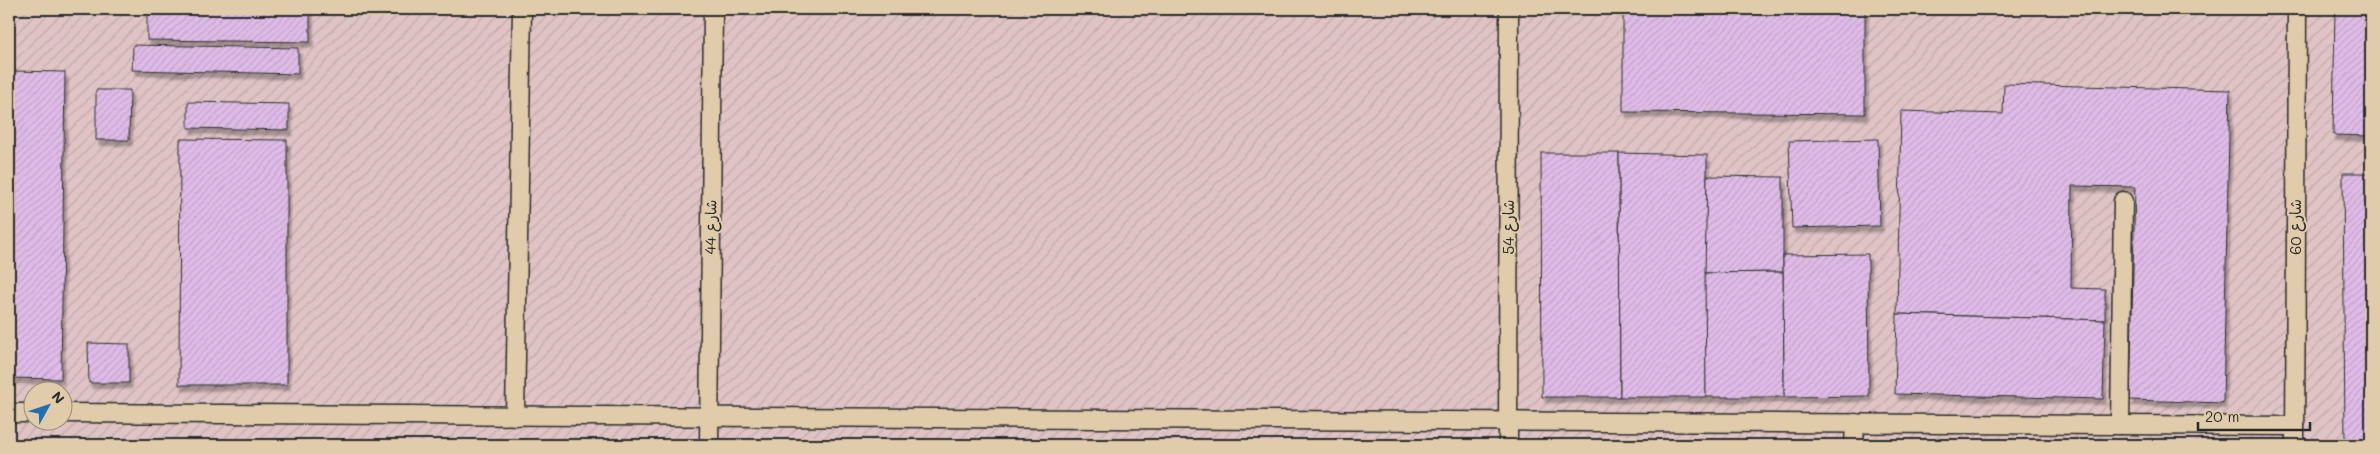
<svg xmlns="http://www.w3.org/2000/svg" width="2380" height="454" viewBox="0 0 2380 454" font-family="Mali,'Playpen Sans Arabic',sans-serif">
<style>
.industrial{fill:url(#industrial-furrows);fill-rule:evenodd}
.building{fill:url(#building-hatch);stroke:#2b2b2b;filter:url(#shadow)}
.lines{fill:none;stroke-linecap:round;stroke-linejoin:round}
.service-casing{stroke:#2b2b2b;stroke-width:21}
.service{stroke:#e0cbaa;stroke-width:18}
.labels{text-anchor:middle;stroke-width:4;stroke-linejoin:round;paint-order:stroke}
.street-label{font-size:15px;fill:#2b2b2b;stroke:#e0cbaa}
</style>
<defs>
<pattern id="industrial-furrows" width="10" height="10" patternUnits="userSpaceOnUse" patternTransform="scale(1.25)"><rect width="10" height="10" fill="#e0c4c5"/><path d="M-1 1l2-2M0 10L10 0M9 11l2-2" fill="none" stroke="#c0a9a9"/></pattern>
<pattern id="building-hatch" width="6" height="6" patternUnits="userSpaceOnUse" patternTransform="scale(1.25)"><rect width="6" height="6" fill="#dfbce8"/><path d="M-1 1l2-2M0 6l6-6M5 7l2-2" fill="none" stroke="#c0a2c7"/></pattern>
<filter id="shadow"><feDropShadow dx="3" dy="5.5" stdDeviation="1" flood-color="#0004"/></filter>
</defs>
<rect width="100%" height="100%" fill="#e0c8b6"/>
<filter id="ink" filterUnits="userSpaceOnUse"><feTurbulence type="fractalNoise" baseFrequency=".02" numOctaves="2"/><feDisplacementMap in="SourceGraphic" scale="10" xChannelSelector="R" yChannelSelector="G"/><feConvolveMatrix kernelMatrix="1 2 1 2 8 2 1 2 1" color-interpolation-filters="sRGB"/></filter>
<g filter="url(#ink)">
<!-- industrial -->
<path class="industrial" d="M9,9H2371V445H9ZM32,392H62V422H32Z"/>
<!-- building -->
<g class="building">
<path d="M147,9H310V42L147,40Z"/>
<path d="M1623,9H1865V114L1623,112Z"/>
<path d="M2335,9H2371V136L2333,135Z"/>
<path d="M133,45L298,48V74L132,70Z"/>
<path d="M9,71L65,72L61,379L9,378Z"/>
<path d="M2004,84L2230,90L2223,403L2130,400L2135,187L2072,186L2071,288L2105,289V320L1897,314L1901,111L2003,114Z"/>
<path d="M96,90H130L129,140H96Z"/>
<path d="M188,102L289,104V130L188,128Z"/>
<path d="M180,139L287,140V385H179Z"/>
<path d="M1878,139L1880,226L1792,228L1789,141Z"/>
<path d="M1541,153H1619L1620,397H1542Z"/>
<path d="M1619,153L1707,155L1706,397H1620Z"/>
<path d="M2343,173H2371V445H2345Z"/>
<path d="M1707,176L1783,177V272L1705,273Z"/>
<path d="M1868,254L1869,396L1784,397L1783,255Z"/>
<path d="M1783,272L1784,397H1706L1705,273Z"/>
<path d="M1897,314L2105,320L2103,399L1895,394Z"/>
<path d="M88,343L129,344V383H89Z"/>
</g>
<g class="lines">
<defs>
<g id="service">
<path d="M9,413H32"/>
<path d="M62,413L2295,426"/>
<path d="M515,416L522,9"/>
<path d="M2120,425L2123,201"/>
<path d="M709,445L713,9"/>
<path d="M1508,445L1509,9"/>
<path d="M1854,445L1855,423"/>
<path d="M2295,445L2297,9"/>
</g>
</defs>
<!-- service casing -->
<use href="#service" class="service-casing"/>
<!-- service -->
<use href="#service" class="service"/>
</g>
</g>
<g class="labels">
<!-- street labels -->
<g class="street-label">
<text transform="translate(711 227) rotate(-89)" y="5">شارع 44</text>
<text transform="translate(1509 227) rotate(-90)" y="5">شارع 54</text>
<text transform="translate(2296 227) rotate(-90)" y="5">شارع 60</text>
</g>
</g>
<!-- margin -->
<rect width="2380" height="454" fill="none" stroke="#e0cbaa" stroke-width="30"/>
<rect x="15" y="15" width="2350" height="424" fill="none" stroke="#2b2b2b" stroke-width="2" filter="url(#ink)"/>
<!-- north arrow -->
<g transform="translate(48 406) rotate(50)"><circle r="24" fill="#e0cbaa" stroke="#988b77"/>
<path d="M0-4L9 19L0 12L-9 19Z" fill="#1f6fb2"/>
<text y="-8" font-size="14" font-weight="bold" text-anchor="middle" fill="#2b2b2b">N</text>
</g>
<!-- scale -->
<path d="M2198 422v8h112v-8" fill="none" stroke="#2b2b2b" stroke-width="2.5"/>
<text x="2205" y="422" font-size="15" fill="#2b2b2b" stroke="#e0cbaa" stroke-width="4" paint-order="stroke">20 m</text>
</svg>
